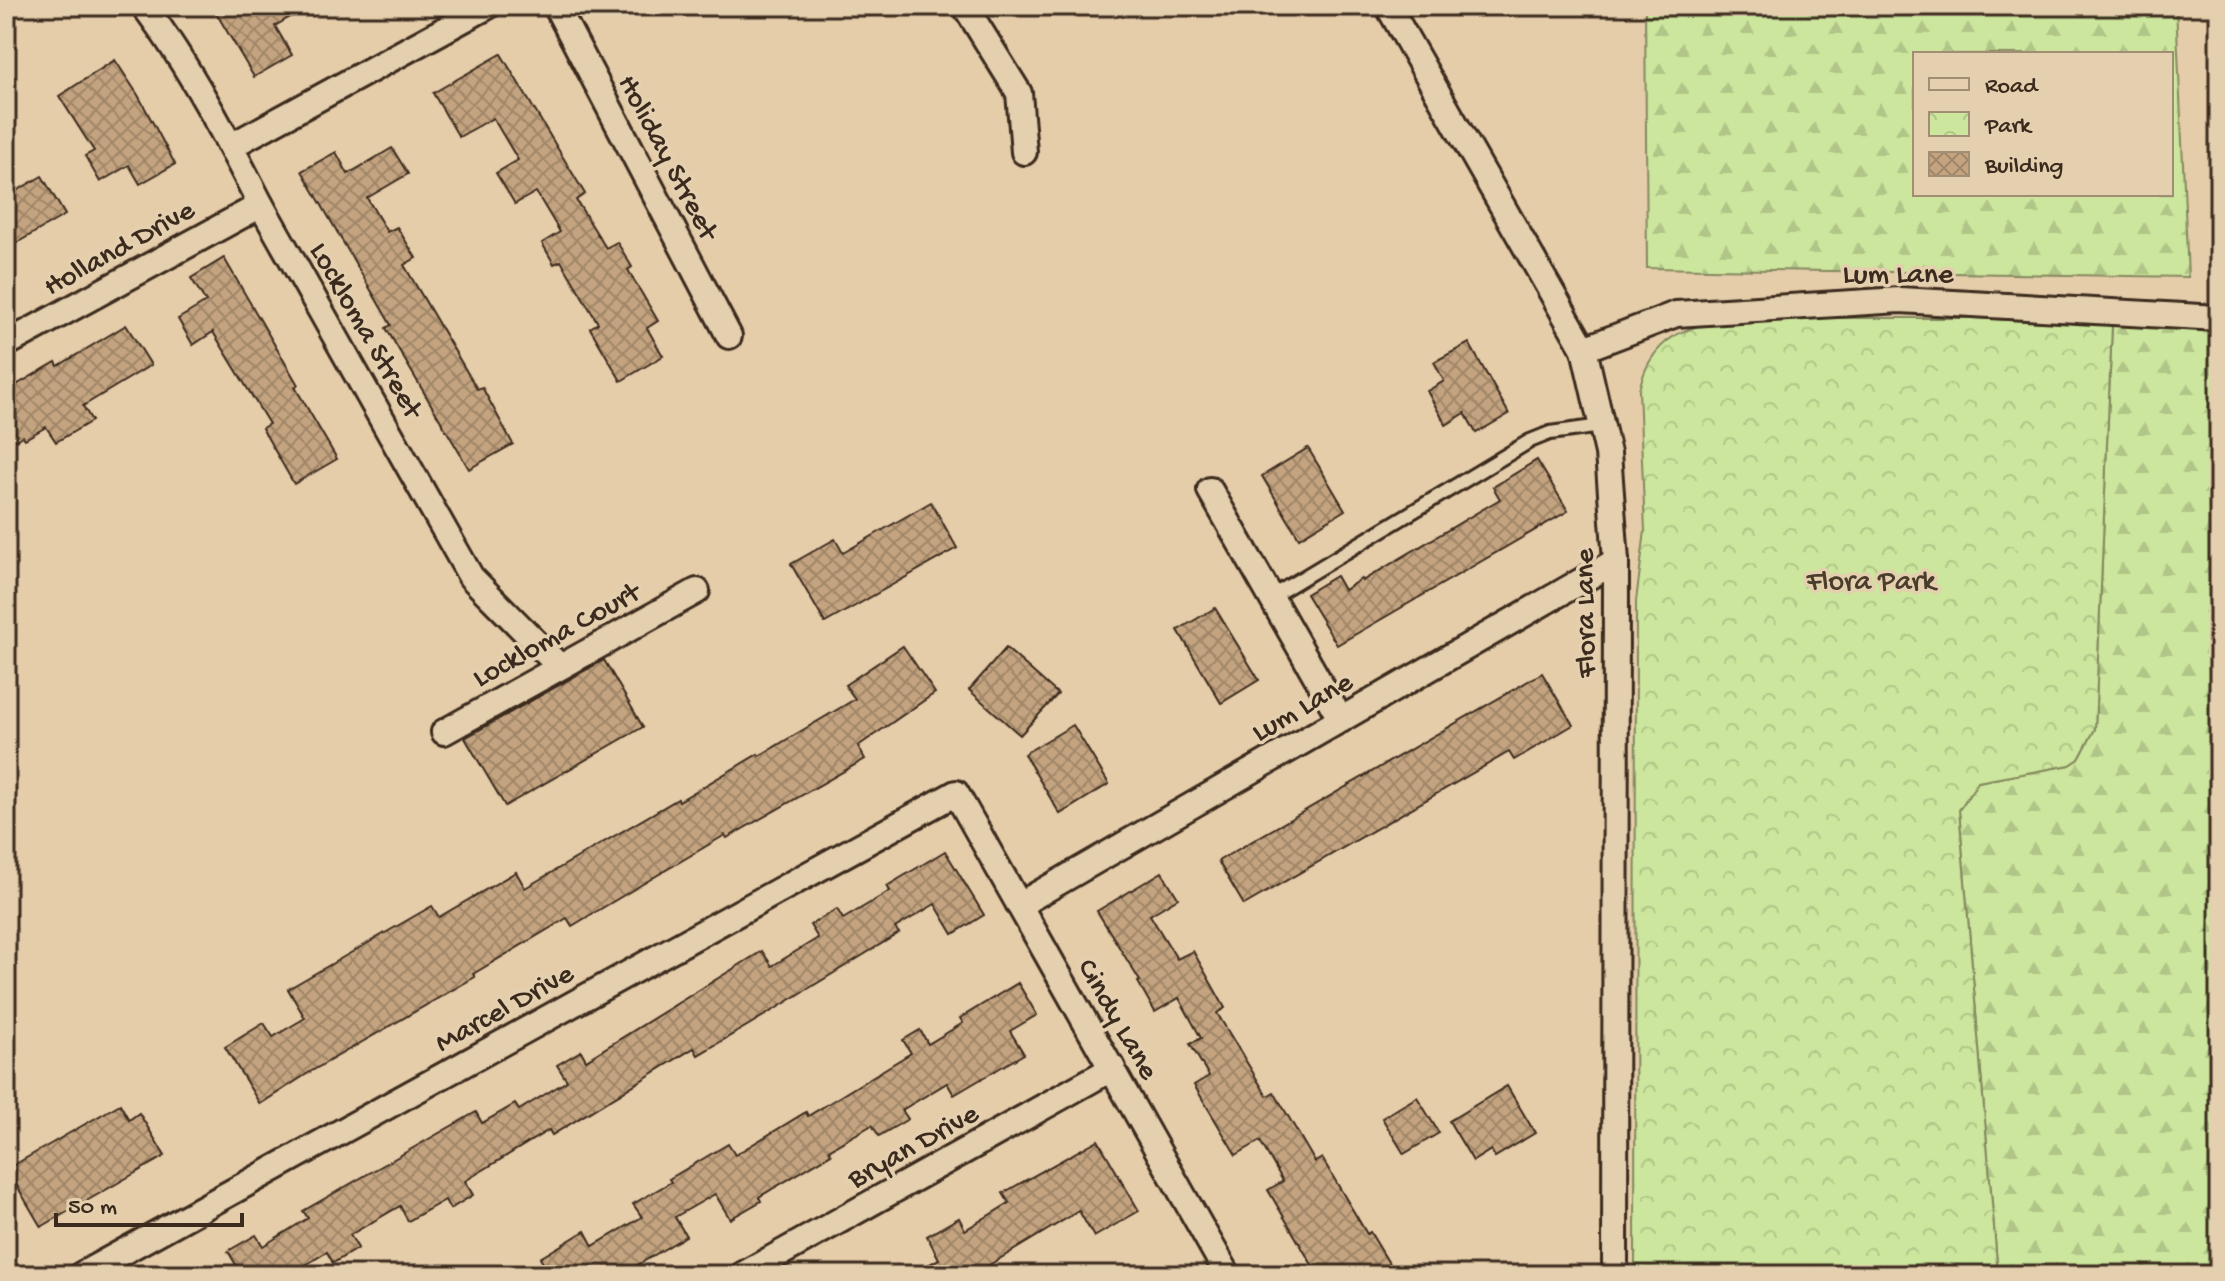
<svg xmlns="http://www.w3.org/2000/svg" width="2225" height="1281" viewBox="0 0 2225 1281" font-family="'Gochi Hand',sans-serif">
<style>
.forest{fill:url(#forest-firs);stroke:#84885e;stroke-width:2;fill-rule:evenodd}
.park{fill:url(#park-crowns);stroke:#84885e;stroke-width:2}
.building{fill:url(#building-cross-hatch);stroke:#3b2a1e;stroke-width:2}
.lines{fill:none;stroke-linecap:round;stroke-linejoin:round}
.service-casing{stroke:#3b2a1e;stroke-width:18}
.minor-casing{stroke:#3b2a1e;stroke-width:30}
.service{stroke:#e4cfae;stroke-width:12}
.minor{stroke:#e4cfae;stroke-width:24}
.labels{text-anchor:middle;stroke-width:7;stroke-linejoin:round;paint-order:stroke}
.street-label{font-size:30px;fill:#3b2a1e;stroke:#e4cfae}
.park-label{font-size:30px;fill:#4a3d2b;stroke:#e4cfae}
</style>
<defs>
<pattern id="forest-firs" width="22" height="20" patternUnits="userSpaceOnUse" patternTransform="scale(2)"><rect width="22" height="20" fill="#cce69d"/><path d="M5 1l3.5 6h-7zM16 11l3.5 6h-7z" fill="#b0c587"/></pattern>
<pattern id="park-crowns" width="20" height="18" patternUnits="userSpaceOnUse" patternTransform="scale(2)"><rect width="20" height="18" fill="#cce69d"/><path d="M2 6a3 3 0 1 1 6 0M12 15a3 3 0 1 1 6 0" fill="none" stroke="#b0c587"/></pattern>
<pattern id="building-cross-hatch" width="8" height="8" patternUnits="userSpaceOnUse" patternTransform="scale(2)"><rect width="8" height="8" fill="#c4a480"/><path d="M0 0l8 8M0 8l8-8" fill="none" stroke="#a08668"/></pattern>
</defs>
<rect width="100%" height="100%" fill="#e5cdaa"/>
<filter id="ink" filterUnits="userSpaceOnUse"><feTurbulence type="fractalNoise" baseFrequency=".0125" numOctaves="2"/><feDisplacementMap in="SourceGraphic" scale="16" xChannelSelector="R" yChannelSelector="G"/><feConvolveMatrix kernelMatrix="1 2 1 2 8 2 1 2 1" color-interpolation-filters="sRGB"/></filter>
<g filter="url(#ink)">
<!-- forest -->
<g class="forest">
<path d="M1645,6H2176L2188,277L1647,268ZM1915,54H2171V194H1915Z"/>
<path d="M2219,317V1275H1998L1959,810L1978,782L2070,765L2079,759L2095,729L2112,325Z"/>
</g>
<!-- park -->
<path class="park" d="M1781,318H1971L2112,325L2095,729L2079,759L2070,765L1978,782L1959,810L1998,1275H1635L1636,601L1645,531L1639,390C1656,315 1719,323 1781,318Z"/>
<!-- building -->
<g class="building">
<path d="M212,6H309L275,26L292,55L254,77Z"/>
<path d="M501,54L585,194L576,200L606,248L617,242L632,267L628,270L658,321L647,328L663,356L621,381L590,328L598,323L561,261L554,264L542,243L560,232L536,192L515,204L496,173L518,160L493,118L459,137L433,93Z"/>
<path d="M115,60L138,95L175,164L140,184L129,165L100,182L85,156L94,151L59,96Z"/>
<path d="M392,148L408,174L367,198L387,232L397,227L416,258L404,265L477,389L482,387L513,444L469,469L386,328L391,325L302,171L336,152L348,174Z"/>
<path d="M42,176L65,215L6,249V197Z"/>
<path d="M224,258L298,385L295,387L337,459L294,484L262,428L269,424L213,332L193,345L178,319L206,302L191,278Z"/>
<path d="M126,325L151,365L83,406L92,421L56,442L46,427L25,439L23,436L6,446V391L56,362L58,366Z"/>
<path d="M1469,343L1509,414L1476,433L1465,413L1446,425L1427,391L1444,381L1434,362Z"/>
<path d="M1308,448L1345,510L1299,538L1262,476Z"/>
<path d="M1537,460L1568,511L1337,645L1306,594L1336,576L1344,590L1361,579L1362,581L1500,499L1493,487Z"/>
<path d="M931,502L957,548L825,623L791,564L835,539L843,553Z"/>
<path d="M1215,608L1259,680L1221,703L1178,630Z"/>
<path d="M903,646L935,693L858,746L865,759L727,838L725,835L572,926L567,918L473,974L475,977L310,1072L260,1104L225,1047L264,1023L273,1037L305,1018L288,989L432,906L439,917L516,872L525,888L678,799L679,801L758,754L759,756L855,699L845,685Z"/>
<path d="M1006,648L1058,694L1020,735L969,690Z"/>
<path d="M604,660L643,727L505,806L465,738Z"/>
<path d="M1542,673L1573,725L1514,760L1509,752L1244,905L1218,861Z"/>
<path d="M1073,725L1109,784L1060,814L1024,754Z"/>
<path d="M945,851L984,915L953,934L935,904L895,928L899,933L767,1014L698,1055L694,1048L552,1135L549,1130L465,1181L473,1195L450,1209L445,1200L408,1221L400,1206L350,1235L358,1248L333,1263L327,1252L289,1275H242L228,1251L256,1235L263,1246L308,1218L303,1211L476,1112L482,1123L515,1104L519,1110L567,1081L557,1065L581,1051L586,1060L762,951L772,966L818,938L810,925L837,909L843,919L890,891L887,886Z"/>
<path d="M1162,872L1178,898L1150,915L1177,959L1193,951L1225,1008L1217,1013L1267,1096L1274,1092L1315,1162L1322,1158L1367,1234L1370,1232L1396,1275H1318L1268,1190L1283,1181L1260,1141L1236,1155L1194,1085L1209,1076L1190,1044L1201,1038L1179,998L1155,1012L1138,982L1140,981L1097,911Z"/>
<path d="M1018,983L1037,1015L1010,1031L1024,1054L993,1072L954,1095L947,1083L902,1110L908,1119L879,1136L872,1125L829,1150L831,1154L759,1197L761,1201L730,1219L715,1194L675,1217L686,1236L621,1275H550L540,1258L585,1231L593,1246L642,1217L633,1204L671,1182L669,1179L728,1144L735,1155L806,1112L808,1116L911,1053L903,1040L920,1030L928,1044L963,1023L960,1018Z"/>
<path d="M1507,1086L1535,1133L1495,1157L1491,1150L1473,1161L1449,1121Z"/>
<path d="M1417,1097L1439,1133L1404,1154L1382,1118Z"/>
<path d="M120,1104L129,1120L139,1113L165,1156L41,1227L7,1169Z"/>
<path d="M1098,1140L1139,1211L1094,1237L1079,1211L986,1267L991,1275H910L939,1259L927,1236L959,1218L965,1230L1009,1203L1003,1193Z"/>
</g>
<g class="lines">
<defs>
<path id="service" d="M1271,597L1530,441L1550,433L1601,426"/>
<g id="minor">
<path d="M144,6C190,67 226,137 261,205L471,577L559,666"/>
<path d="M556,6L729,336"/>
<path d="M965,6L1019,93L1024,152"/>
<path d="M1388,6L1584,349L1608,453L1616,561L1615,1275"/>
<path d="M231,146L488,6"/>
<path d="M6,344L261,205"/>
<path d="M1584,349L1676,314L1900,300L2219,318"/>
<path d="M1210,490L1341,720"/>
<path d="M444,732L697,591"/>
<path d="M1019,905L1616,561"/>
<path d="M81,1275L956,793L1228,1275"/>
<path d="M742,1275L1113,1068"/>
</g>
</defs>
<!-- service casing -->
<use href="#service" class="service-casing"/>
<!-- minor casing -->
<use href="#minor" class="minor-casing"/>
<!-- service -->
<use href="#service" class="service"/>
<!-- minor -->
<use href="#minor" class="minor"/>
</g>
</g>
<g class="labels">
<!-- street labels -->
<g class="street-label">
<text transform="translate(670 156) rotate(62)" y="10">Holiday Street</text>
<text transform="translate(118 246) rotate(-29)" y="10">Holland Drive</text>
<text x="1898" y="282">Lum Lane</text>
<text transform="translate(368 329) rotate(60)" y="10">Lockloma Street</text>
<text transform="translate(1583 613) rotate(-91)" y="10">Flora Lane</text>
<text transform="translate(555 633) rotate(-29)" y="10">Lockloma Court</text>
<text transform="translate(1301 705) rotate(-30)" y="10">Lum Lane</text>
<text transform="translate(503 1006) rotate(-29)" y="10">Marcel Drive</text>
<text transform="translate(1120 1018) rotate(60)" y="10">Cindy Lane</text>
<text transform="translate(912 1144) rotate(-29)" y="10">Bryan Drive</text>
</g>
<!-- park labels -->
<g class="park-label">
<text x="1871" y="589">Flora Park</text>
</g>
</g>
<!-- margin -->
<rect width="2225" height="1281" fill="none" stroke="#e4cfae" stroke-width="32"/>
<rect x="16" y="16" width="2193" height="1249" fill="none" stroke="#3b2a1e" stroke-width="3" filter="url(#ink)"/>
<!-- legend -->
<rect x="1913" y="52" width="260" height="144" fill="#e4cfae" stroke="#a08d74" stroke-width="2"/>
<rect x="1929" y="78" width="40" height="12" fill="#e4cfae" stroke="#a08d74" stroke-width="2"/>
<text x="1985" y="92" font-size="24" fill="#3b2a1e">Road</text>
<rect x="1929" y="112" width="40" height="24" fill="url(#park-crowns)" stroke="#a08d74" stroke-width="2"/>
<text x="1985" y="132" font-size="24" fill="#3b2a1e">Park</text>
<rect x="1929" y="152" width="40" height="24" fill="url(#building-cross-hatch)" stroke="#a08d74" stroke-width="2"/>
<text x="1985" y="172" font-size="24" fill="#3b2a1e">Building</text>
<!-- scale -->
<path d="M56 1213v12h186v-12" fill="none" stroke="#3b2a1e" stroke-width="4"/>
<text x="68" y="1213" font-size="24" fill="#3b2a1e" stroke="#e4cfae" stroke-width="6" paint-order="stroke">50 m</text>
</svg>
